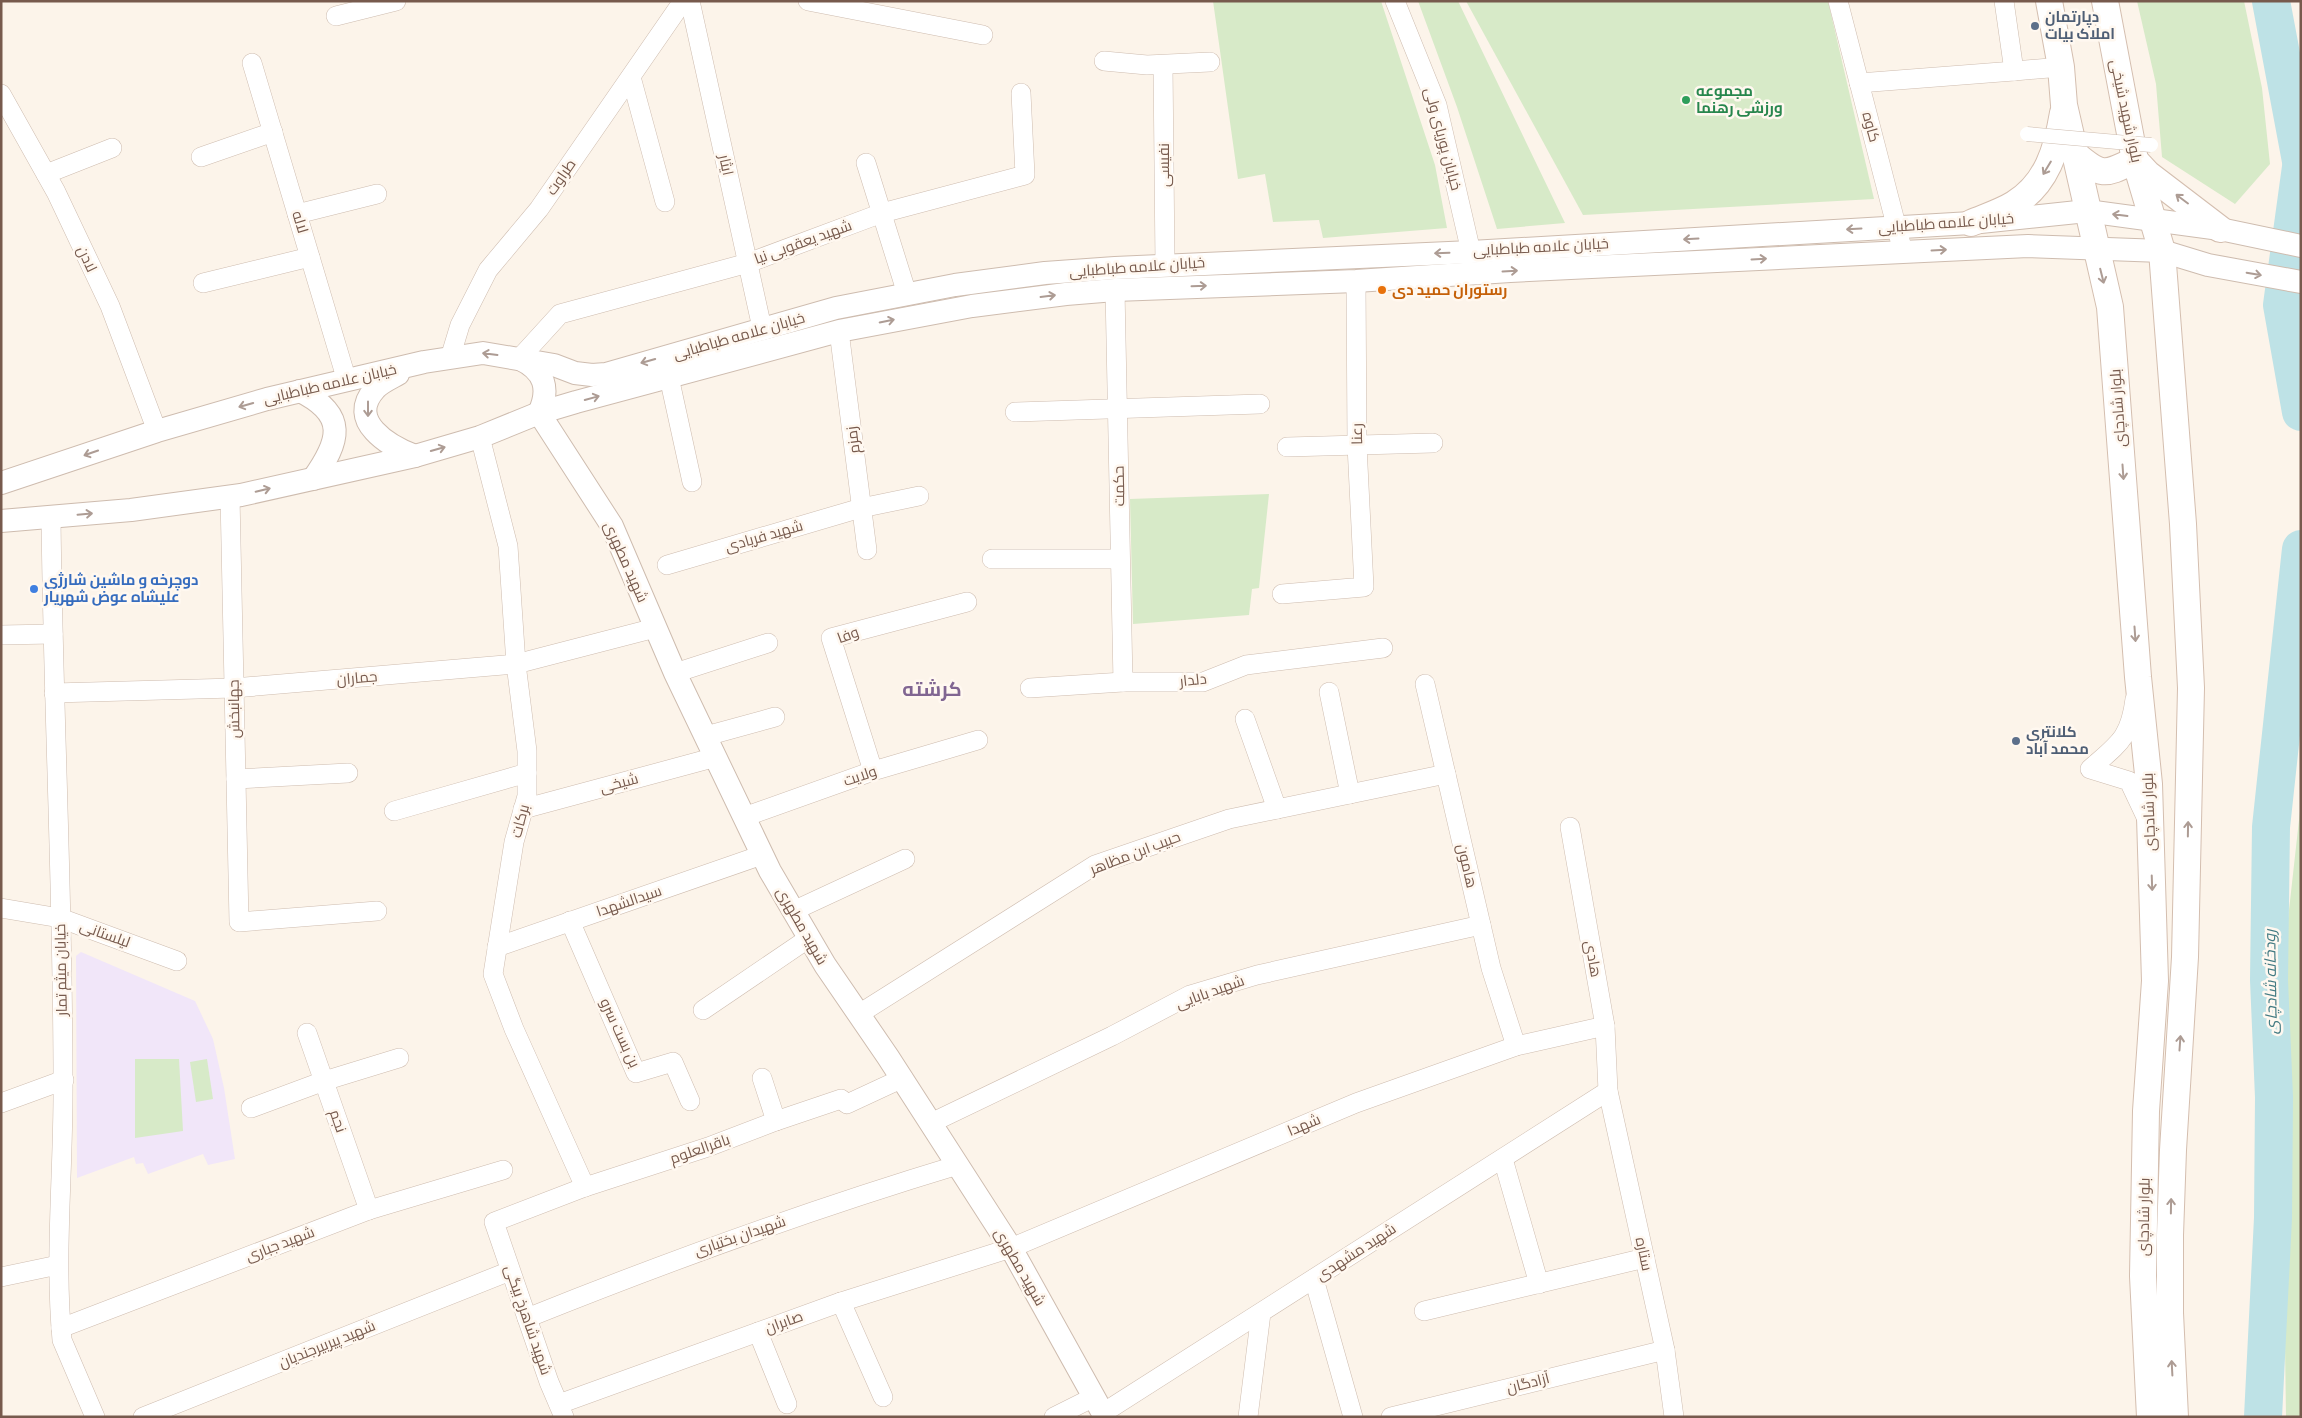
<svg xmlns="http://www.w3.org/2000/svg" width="2302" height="1418" viewBox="0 0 2302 1418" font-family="Barlow,Cairo,sans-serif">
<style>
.education{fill:#f1e6f9}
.green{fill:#d7eac8}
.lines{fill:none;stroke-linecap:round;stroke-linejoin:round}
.river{stroke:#bee2e6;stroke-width:38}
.minor-casing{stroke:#cebcaf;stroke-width:20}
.tertiary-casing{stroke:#cebcaf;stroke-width:24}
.secondary-casing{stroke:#d4beaf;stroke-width:28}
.minor{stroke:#fff;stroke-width:19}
.tertiary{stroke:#fff;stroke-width:22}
.secondary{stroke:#fff;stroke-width:26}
.pedestrian-bridge-casing{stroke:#cebcaf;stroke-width:15;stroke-linecap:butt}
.pedestrian-bridge{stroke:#fff;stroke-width:14}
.oneway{stroke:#ad9c94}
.service-dot{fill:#5c6f8a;stroke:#fff8f0;stroke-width:2}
.leisure-dot{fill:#2e9e5b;stroke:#fff8f0;stroke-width:2}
.food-dot{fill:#e8710a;stroke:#fff8f0;stroke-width:2}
.shop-dot{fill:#3f7fe0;stroke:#fff8f0;stroke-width:2}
.labels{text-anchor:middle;stroke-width:5;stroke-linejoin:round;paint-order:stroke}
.service-label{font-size:15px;font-weight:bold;fill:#4e5e75;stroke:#fff8f0;text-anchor:start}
.leisure-label{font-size:15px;font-weight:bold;fill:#27864d;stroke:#fff8f0;text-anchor:start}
.street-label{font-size:15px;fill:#775a4d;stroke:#fff8f0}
.food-label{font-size:15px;font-weight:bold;fill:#c56008;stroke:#fff8f0;text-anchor:start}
.shop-label{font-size:15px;font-weight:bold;fill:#366cbe;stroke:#fff8f0;text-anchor:start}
.water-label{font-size:16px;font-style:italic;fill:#437b83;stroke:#fff8f0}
.district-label{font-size:20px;font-weight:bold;fill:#816692;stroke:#fff8f0}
</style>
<rect width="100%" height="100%" fill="#fcf4ea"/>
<!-- education -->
<path class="education" d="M81,952L195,1001L213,1039L224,1088L235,1159L208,1165L203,1154L148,1174L143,1163L136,1164L134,1157L77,1178L76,956Z"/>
<!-- green -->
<g class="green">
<path d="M1213,1H1381L1435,165L1447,228L1323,238L1319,220L1273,222L1265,174L1238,179Z"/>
<path d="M1418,1H1458L1565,223L1497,229L1457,107Z"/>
<path d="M1466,1H1828L1874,199L1583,215Z"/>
<path d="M2137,1H2244L2262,88L2270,164L2235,204L2162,157L2156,84Z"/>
<path d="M1269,494L1259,588L1252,589L1249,615L1133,624L1130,499Z"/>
<path d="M2301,802V1417H2286L2285,1345L2287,1214L2284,986L2288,919Z"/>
<path d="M135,1059H179L183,1131L135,1138Z"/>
<path d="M207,1059L213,1099L196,1102L190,1062Z"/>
</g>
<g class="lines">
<!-- river -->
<g class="river">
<path d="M2271,1L2301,161"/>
<path d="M2301,167L2282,305L2301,412"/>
<path d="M2263,1417L2273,1218L2274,1097L2269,980L2271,827L2301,549"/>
</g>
<defs>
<g id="minor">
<path d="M690,1L762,328"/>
<path d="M808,1L983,35"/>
<path d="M1395,1L1437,105L1471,252"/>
<path d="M1838,1L1903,252"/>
<path d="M2004,1L2014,71L2061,67"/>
<path d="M336,16L396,1"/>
<path d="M1104,61L1147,65L1210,62"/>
<path d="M252,63L347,381"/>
<path d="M1163,65L1165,264"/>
<path d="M631,77L665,202"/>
<path d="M1859,83L2014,71"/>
<path d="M1,94L56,192L110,306L157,431"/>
<path d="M201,157L273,132"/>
<path d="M866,163L907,294"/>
<path d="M46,174L112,148"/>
<path d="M297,214L377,194"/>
<path d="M203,283L310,257"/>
<path d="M1115,290L1123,682"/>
<path d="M839,331L867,550"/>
<path d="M450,358L460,325L488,270L539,209L683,1"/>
<path d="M519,359L560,314L748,263L882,213L1025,175L1021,93"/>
<path d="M669,377L692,482"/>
<path d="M1015,412L1260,404"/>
<path d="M480,437L508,546L516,664L527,751V796L514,842L493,974L514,1029L585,1187"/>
<path d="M1287,447L1433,443"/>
<path d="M230,496L239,922L377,911"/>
<path d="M51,517C53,704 63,892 63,1079C64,1166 54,1253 62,1340L95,1417"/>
<path d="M992,559H1120"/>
<path d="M667,565L861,508L919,496"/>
<path d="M1282,594L1364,587L1357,445L1356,281"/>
<path d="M1,635L53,634"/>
<path d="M675,673L768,643"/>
<path d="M1425,684L1491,968L1516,1046"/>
<path d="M1030,688L1123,682H1203L1246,665L1383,648"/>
<path d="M1329,692L1350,794"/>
<path d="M54,693L234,688L516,664L655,628"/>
<path d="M2135,699C2130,739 2118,744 2090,769L2129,781L2146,817"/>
<path d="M1245,719L1277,809"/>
<path d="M706,736L775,717"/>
<path d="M873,771L831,638L967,602"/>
<path d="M236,779L348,773"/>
<path d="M523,809L716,757"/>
<path d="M394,811L527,773"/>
<path d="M744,817L873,771L978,740"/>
<path d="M1570,827L1605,1026L1608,1091L1665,1350L1674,1417"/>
<path d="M1,908L60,918L177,961"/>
<path d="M793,911L905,859"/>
<path d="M570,921L636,1073L673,1062L690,1101"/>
<path d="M497,947L762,855"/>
<path d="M703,1010L809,938"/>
<path d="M859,1014L1095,865L1229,819L1446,774"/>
<path d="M307,1033L369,1210"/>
<path d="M762,1078L776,1121"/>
<path d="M1,1103L64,1080"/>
<path d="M251,1108L324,1081L399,1058"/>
<path d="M931,1123L1112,1036L1190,995L1257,975L1481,925"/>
<path d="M1503,1159L1539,1284"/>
<path d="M1,1277L58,1265"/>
<path d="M1314,1279L1353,1417"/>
<path d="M841,1302L883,1397"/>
<path d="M1424,1311L1645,1258"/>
<path d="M527,1318C669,1261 812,1209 958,1165"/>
<path d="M61,1328L369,1210L503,1170"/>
<path d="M758,1332L787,1404"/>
<path d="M559,1404L841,1302L1011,1248L1356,1103L1516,1046L1605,1026"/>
<path d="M1103,1413L1608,1091"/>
<path d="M143,1417L510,1271"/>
<path d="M564,1417L549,1382L494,1222L585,1187L708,1147L776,1121L841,1099L847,1104L903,1078"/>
<path d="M1054,1417L1094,1397"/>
<path d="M1248,1417L1261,1313"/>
<path d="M1391,1417L1665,1350"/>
</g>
<g id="tertiary">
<path d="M520,359C545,371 550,389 539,413L612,526L675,673L770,871L825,965L888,1057L1011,1248L1105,1417"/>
<path d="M398,374C391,378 380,383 375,389C346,421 389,446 415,456"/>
<path d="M300,391C348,415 340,441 313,479"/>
<path d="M1,483L157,431L267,399L424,362L483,353L554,365L575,373L592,375L606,374L836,308L955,285L1045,273L1115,268L1471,252L1971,223L2087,211L2220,229L2301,246"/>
<path d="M1,521L131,510L241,495L415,456L480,437L539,413L576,402L839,331L972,306L1066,294L1115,290L1356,281L1510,271L2028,246L2162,251L2208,265L2301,282"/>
</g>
<g id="secondary">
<path d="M2049,1L2061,67L2064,105L2110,307L2138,677L2149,784L2155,981L2146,1111L2143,1276L2150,1417"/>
<path d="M2105,1L2135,160L2162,251L2183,524L2191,688L2185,957L2173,1150L2170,1235V1313L2175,1417"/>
<path d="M2076,155C2103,178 2106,174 2135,160L2148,174L2220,229"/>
<path d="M1971,223C1985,217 2001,212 2014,204C2047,184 2057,149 2063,113"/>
</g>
</defs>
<!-- minor casing -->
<use href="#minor" class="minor-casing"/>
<!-- tertiary casing -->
<use href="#tertiary" class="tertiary-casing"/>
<!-- secondary casing -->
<use href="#secondary" class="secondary-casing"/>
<!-- minor -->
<use href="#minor" class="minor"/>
<!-- tertiary -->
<use href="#tertiary" class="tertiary"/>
<!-- secondary -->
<use href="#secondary" class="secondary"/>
<defs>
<path id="pedestrian-bridge" d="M2027,134L2151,145"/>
</defs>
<!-- pedestrian-bridge casing -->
<use href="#pedestrian-bridge" class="pedestrian-bridge-casing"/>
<!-- pedestrian-bridge -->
<use href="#pedestrian-bridge" class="pedestrian-bridge"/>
</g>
<!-- one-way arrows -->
<defs><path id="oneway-shaft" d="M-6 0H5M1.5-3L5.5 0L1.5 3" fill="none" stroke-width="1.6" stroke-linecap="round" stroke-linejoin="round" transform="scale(1.25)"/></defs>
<g class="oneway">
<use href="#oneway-shaft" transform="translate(2047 168) rotate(121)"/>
<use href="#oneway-shaft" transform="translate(2182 199) rotate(-143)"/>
<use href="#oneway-shaft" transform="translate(2120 215) rotate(-173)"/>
<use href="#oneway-shaft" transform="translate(1854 229) rotate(177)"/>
<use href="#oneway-shaft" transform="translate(1691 239) rotate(177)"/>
<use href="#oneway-shaft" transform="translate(1939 250) rotate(-3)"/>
<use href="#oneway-shaft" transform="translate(1442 253) rotate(178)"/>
<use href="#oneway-shaft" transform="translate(1759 259) rotate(-3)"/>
<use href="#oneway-shaft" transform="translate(1510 271) rotate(-3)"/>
<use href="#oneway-shaft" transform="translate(2254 274) rotate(10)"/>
<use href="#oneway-shaft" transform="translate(2102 276) rotate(76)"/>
<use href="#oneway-shaft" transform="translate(1199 286) rotate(-2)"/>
<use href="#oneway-shaft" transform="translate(1048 296) rotate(-7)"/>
<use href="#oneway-shaft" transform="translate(887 321) rotate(-11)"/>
<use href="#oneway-shaft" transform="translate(490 354) rotate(-173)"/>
<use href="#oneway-shaft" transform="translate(648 361) rotate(164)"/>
<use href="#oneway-shaft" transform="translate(592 398) rotate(-15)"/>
<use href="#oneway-shaft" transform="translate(246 405) rotate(164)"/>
<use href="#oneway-shaft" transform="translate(368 409) rotate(90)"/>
<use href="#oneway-shaft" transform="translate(438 449) rotate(-16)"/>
<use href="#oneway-shaft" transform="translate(91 453) rotate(161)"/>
<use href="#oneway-shaft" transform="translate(2123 472) rotate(86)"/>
<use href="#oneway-shaft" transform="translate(263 490) rotate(-13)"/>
<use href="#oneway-shaft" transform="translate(85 514) rotate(-5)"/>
<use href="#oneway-shaft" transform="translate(2135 634) rotate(86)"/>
<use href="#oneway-shaft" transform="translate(2188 829) rotate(-89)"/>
<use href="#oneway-shaft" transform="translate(2152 883) rotate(88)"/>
<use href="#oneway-shaft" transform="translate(2180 1043) rotate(-86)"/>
<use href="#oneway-shaft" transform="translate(2171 1206) rotate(-89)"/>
<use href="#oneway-shaft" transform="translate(2172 1368) rotate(-93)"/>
</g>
<!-- markers -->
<g class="service-dot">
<circle cx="2035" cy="26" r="5"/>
<circle cx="2016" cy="741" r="5"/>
</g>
<circle class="leisure-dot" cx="1686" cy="100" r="5"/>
<circle class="food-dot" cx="1382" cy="290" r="5"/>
<circle class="shop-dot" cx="34" cy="589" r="5"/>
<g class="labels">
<!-- service labels -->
<g class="service-label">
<text x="2045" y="22">دپارتمان<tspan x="2045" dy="17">املاک بیات</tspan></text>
<text x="2026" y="737">کلانتری<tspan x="2026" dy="17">محمد آباد</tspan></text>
</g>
<!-- leisure labels -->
<g class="leisure-label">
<text x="1696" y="96">مجموعه<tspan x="1696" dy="17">ورزشی رهنما</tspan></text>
</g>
<!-- street labels -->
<g class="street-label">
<text transform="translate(2126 111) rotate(78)" y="5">بلوار شهید شیخی</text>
<text transform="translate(1871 127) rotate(75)" y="5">کاوه</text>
<text transform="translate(1443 139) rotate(75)" y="5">خیابان پوریای ولی</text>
<text transform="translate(726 165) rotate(78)" y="5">ایثار</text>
<text transform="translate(1164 165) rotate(-90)" y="5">نفیسی</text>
<text transform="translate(561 177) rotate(-55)" y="5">طراوت</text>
<text transform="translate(300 222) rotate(73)" y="5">لاله</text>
<text transform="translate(1946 223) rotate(-4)" y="5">خیابان علامه طباطبایی</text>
<text transform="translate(803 242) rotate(-20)" y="5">شهید یعقوبی نیا</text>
<text transform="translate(1541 247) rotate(-3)" y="5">خیابان علامه طباطبایی</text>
<text transform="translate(87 259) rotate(65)" y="5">لادن</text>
<text transform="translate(1137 267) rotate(-4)" y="5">خیابان علامه طباطبایی</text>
<text transform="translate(739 336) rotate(-16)" y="5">خیابان علامه طباطبایی</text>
<text transform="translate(330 384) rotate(-13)" y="5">خیابان علامه طباطبایی</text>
<text transform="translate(2118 408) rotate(-94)" y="5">بلوار شادچای</text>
<text transform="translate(1357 434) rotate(-91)" y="5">رعنا</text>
<text transform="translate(853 440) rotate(-97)" y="5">زمزم</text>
<text transform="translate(1119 486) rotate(-91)" y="5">حکمت</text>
<text transform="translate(764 536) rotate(-16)" y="5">شهید فریادی</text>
<text transform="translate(626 562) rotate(66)" y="5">شهید مطهری</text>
<text transform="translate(848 635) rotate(-20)" y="5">وفا</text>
<text transform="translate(357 678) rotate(-5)" y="5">جماران</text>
<text transform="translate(1193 680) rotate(-6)" y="5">دلدار</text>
<text transform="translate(234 709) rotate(-91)" y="5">جهانبخش</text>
<text transform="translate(860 776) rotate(-19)" y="5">ولایت</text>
<text transform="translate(619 783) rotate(-15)" y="5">شیخی</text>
<text transform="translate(2149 812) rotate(-92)" y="5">بلوار شادچای</text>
<text transform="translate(520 821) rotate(-75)" y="5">برکات</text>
<text transform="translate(1135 853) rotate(-21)" y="5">حبیب ابن مظاهر</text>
<text transform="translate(1467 866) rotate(77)" y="5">هامون</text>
<text transform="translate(629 901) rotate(-19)" y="5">سیدالشهدا</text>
<text transform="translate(802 926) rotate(60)" y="5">شهید مطهری</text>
<text transform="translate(105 934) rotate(20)" y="5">لیلستانی</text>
<text transform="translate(1593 959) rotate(80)" y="5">هادی</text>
<text transform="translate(61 970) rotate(-91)" y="5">خیابان میثم تمار</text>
<text transform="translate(1210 992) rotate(-20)" y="5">شهید بابایی</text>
<text transform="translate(620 1033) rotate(65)" y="5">بن بست سرو</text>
<text transform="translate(338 1121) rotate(71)" y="5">نجم</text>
<text transform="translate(1304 1125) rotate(-23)" y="5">شهدا</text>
<text transform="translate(700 1149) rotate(-19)" y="5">باقرالعلوم</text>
<text transform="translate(2144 1217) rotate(-89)" y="5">بلوار شادچای</text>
<text transform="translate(740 1236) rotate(-19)" y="5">شهیدان بختیاری</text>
<text transform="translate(280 1244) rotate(-21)" y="5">شهید جباری</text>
<text transform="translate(1356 1252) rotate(-33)" y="5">شهید مشهدی</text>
<text transform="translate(1644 1254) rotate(78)" y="5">ستاره</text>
<text transform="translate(1020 1267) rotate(60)" y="5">شهید مطهری</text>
<text transform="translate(528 1320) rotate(71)" y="5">شهید شاهرخ بیگی</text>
<text transform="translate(784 1322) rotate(-20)" y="5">صابران</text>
<text transform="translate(327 1344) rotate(-22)" y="5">شهید پیربیرجندیان</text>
<text transform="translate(1528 1383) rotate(-14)" y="5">آزادگان</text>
</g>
<!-- food labels -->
<g class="food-label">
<text x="1392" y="295">رستوران حمید دی</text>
</g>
<!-- shop labels -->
<g class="shop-label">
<text x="44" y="585">دوچرخه و ماشین شارژی<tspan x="44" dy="17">علیشاه عوض شهریار</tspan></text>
</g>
<!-- water labels -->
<g class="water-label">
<text transform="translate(2270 982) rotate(-91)" y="6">رودخانه شادچای</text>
</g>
<!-- district labels -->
<g class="district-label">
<text x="932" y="696">کرشته</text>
</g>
</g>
<!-- border -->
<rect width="2302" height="1418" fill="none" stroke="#775a4d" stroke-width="5"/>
</svg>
